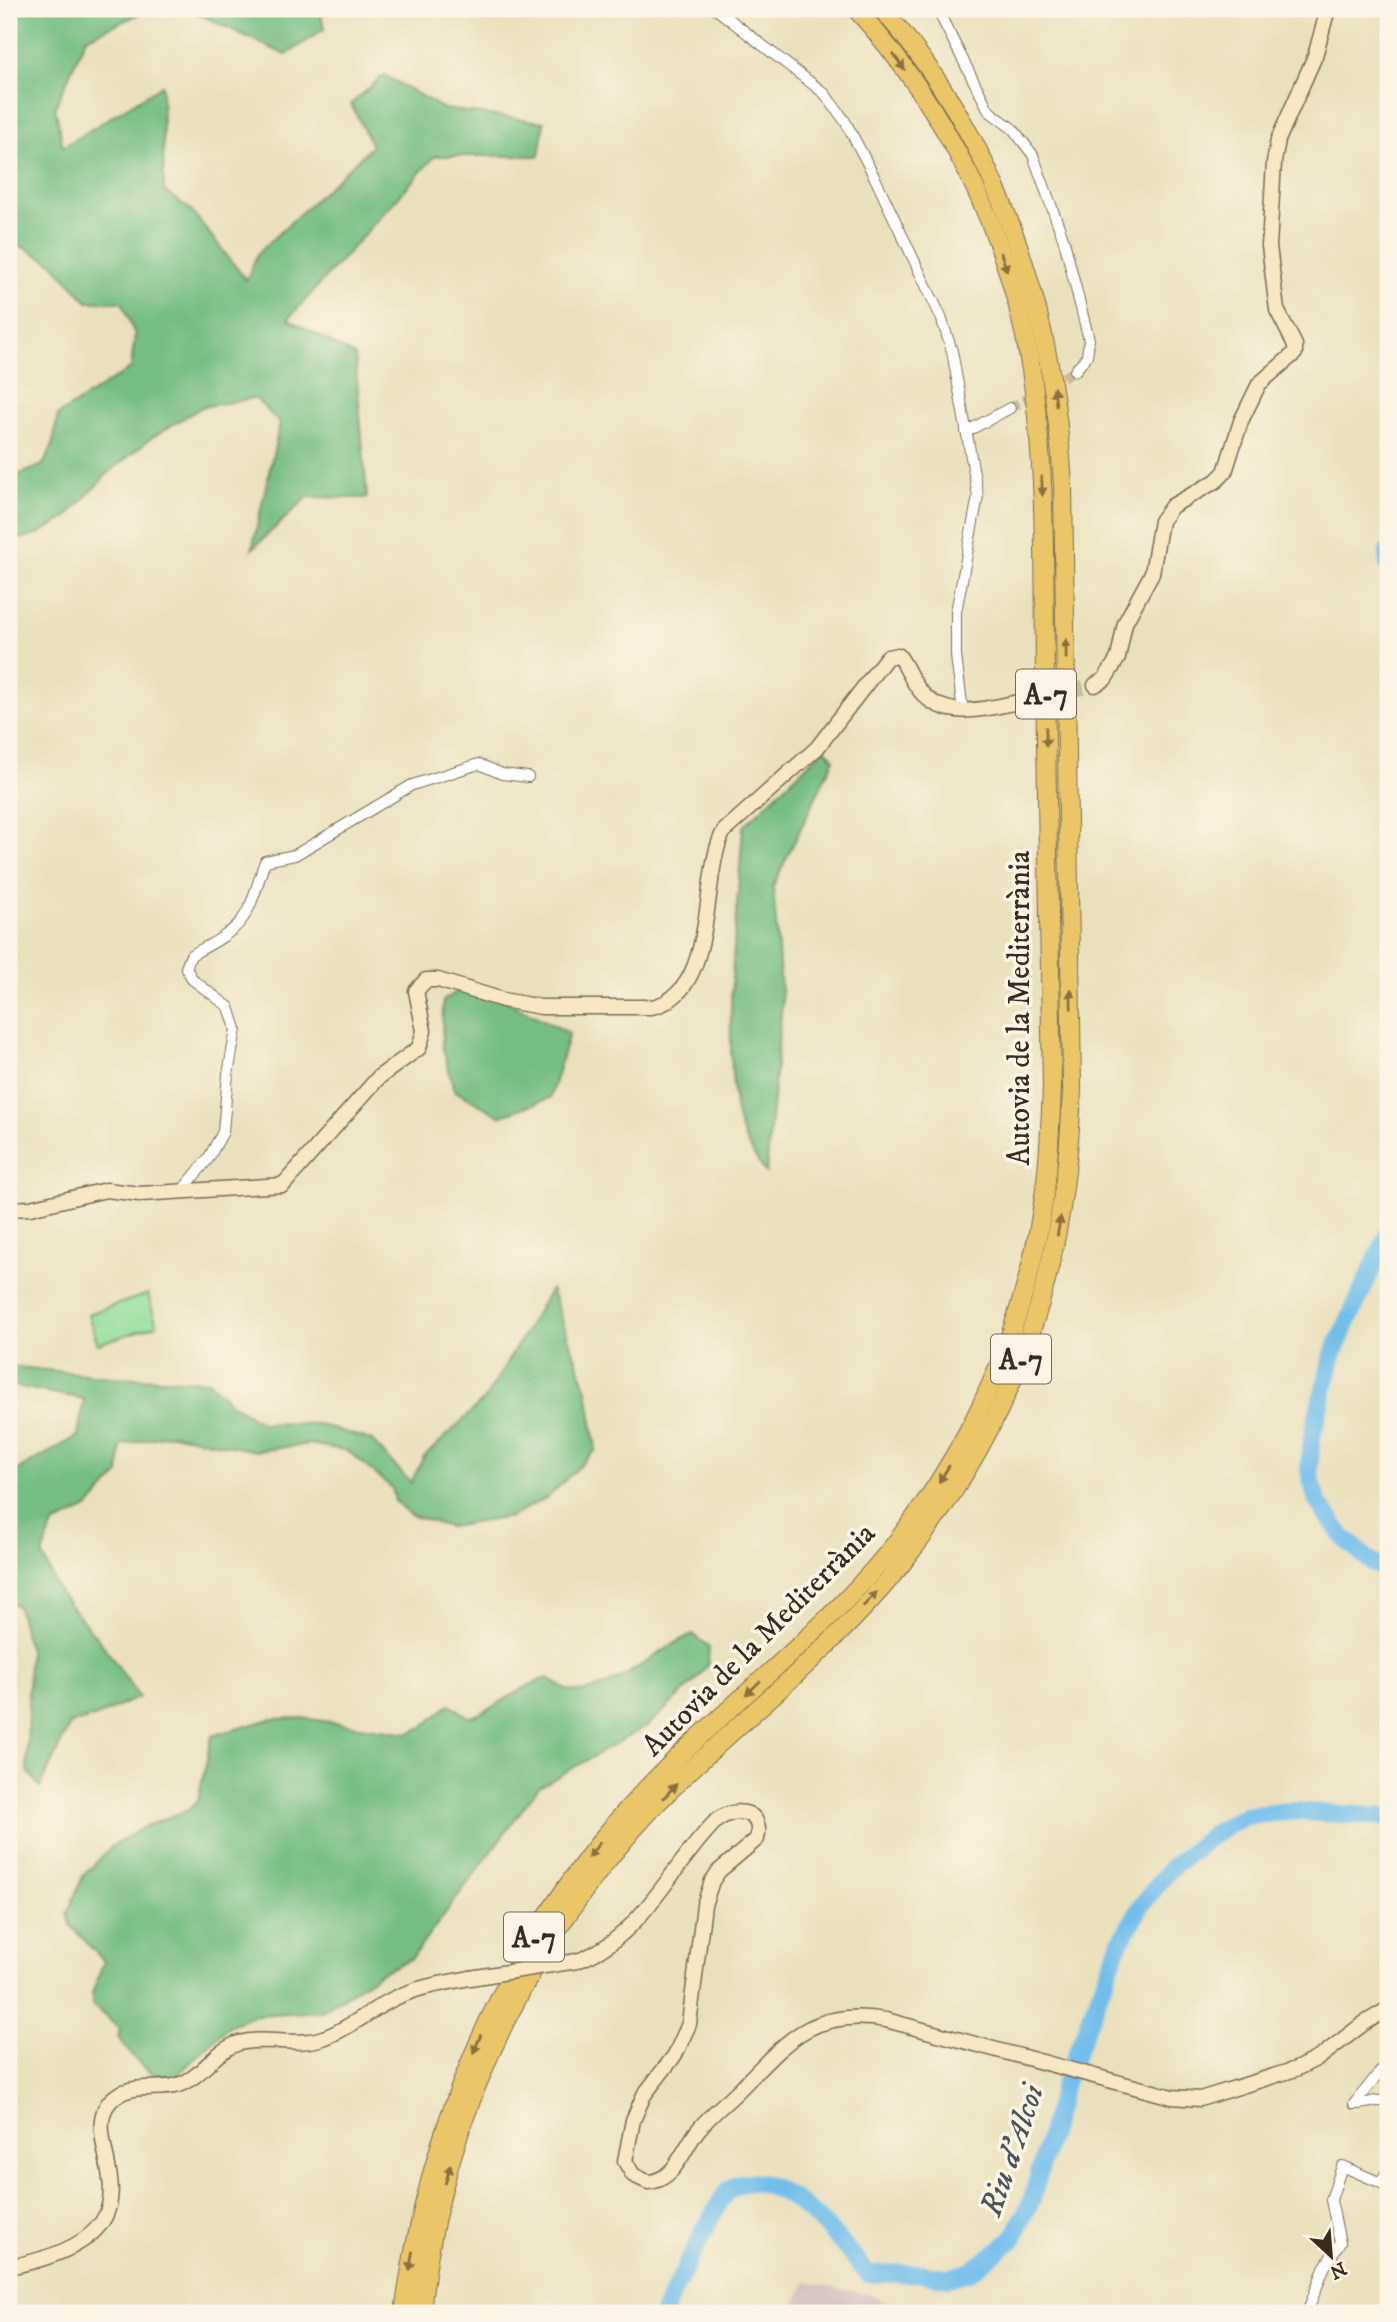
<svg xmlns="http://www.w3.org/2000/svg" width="1397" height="2322" viewBox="0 0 1397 2322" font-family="'IM FELL DW Pica',serif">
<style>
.industrial{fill:#d1bfbf}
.green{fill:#91de9b;stroke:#66845c;stroke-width:2}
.forest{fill:#74bd83;stroke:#587450;stroke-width:2}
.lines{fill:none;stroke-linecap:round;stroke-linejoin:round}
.river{stroke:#71beeb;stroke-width:18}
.street-tunnel{stroke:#c7bc9c;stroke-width:10;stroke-dasharray:10 5;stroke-linecap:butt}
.secondary-tunnel{stroke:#c7bc9c;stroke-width:14;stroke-dasharray:14 7;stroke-linecap:butt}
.street-casing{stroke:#786a55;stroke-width:12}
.secondary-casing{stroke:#786a55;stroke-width:17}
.highway-casing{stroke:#786a55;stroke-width:20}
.street{stroke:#fff;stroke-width:10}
.secondary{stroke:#f7e8c3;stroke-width:14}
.highway{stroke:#ebc669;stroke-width:18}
.secondary-bridge-casing{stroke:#786a55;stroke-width:17;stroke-linecap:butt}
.secondary-bridge{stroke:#f7e8c3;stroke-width:14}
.oneway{fill:#8a7040}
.labels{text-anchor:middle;stroke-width:7;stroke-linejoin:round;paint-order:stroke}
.shield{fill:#fcf5e5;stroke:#75675a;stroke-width:2}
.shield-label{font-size:28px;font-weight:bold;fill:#3b2a1e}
.street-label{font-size:30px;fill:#3b2a1e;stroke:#fcf5e5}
.water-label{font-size:32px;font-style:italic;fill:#4b565c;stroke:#fcf5e5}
</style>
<rect width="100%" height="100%" fill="#fcf5e5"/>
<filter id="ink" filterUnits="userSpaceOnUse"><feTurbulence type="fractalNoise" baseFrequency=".0143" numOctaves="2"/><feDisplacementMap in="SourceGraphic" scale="14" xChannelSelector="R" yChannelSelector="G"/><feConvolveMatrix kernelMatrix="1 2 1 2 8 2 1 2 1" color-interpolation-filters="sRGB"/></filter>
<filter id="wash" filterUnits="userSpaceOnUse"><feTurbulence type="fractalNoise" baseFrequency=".00686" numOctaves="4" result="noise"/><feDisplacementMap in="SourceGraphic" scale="28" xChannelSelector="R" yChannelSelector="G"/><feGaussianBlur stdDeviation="1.57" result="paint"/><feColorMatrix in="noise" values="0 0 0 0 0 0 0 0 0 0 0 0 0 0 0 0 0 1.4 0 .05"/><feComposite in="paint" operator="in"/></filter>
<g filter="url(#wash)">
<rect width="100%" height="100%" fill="#eae0bc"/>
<!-- industrial -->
<path class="industrial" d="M807,2282L871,2295L905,2313H788Z"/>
<!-- green -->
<path class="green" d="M148,1294L157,1325L98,1344L88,1314Z"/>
<!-- forest -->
<g class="forest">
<path d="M9,9H150L86,38L55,107L63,147L162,85L164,191L191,210L246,280L258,253L372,146L351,104L384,75L444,109L544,122L539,156H435L288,319L355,356L367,498L308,497L252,549L280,423L255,398L202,407L151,438L106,475L66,518L38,534L9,542V479L43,465L52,447L58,415L131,368L135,335L122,302H88L51,262L9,240Z"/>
<path d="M188,9H320L324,29L286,55Z"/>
<path d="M825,748L834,759L773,886L782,1002L766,1173C751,1153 738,1131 735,1106C724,1018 737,915 743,827Z"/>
<path d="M470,983L569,1033L550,1098L500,1116L454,1090L442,1045L443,1001Z"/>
<path d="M551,1289L587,1390L596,1450L548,1497L510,1517L449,1527L410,1515L395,1501L392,1488L348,1451L310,1444L256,1451L172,1434L121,1445L119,1474L88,1508L53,1525L42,1554L59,1592L106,1649L139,1697L96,1717L70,1724L40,1787L27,1770L29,1650L18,1607L9,1601V1475L78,1436L84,1399L9,1385V1366L113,1377L208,1381L232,1404L262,1423L318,1424L371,1440L411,1483L423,1458L485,1399Z"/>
<path d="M693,1634L709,1648L708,1664L699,1677L650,1724L538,1788L412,1958L380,1973L322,2011L256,2015L230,2025L174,2078C150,2080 131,2056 118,2037L120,2029L92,2005V1994L104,1961L70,1925L67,1914L83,1876L111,1847L146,1826L188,1810L198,1800L212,1736L271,1719L302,1718L409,1733L423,1727L450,1704L469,1717C489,1714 519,1686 547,1678C556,1682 562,1689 571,1691C608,1698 659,1648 693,1634Z"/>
</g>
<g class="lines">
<!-- river -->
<g class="river">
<path d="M1388,552V564"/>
<path d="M1388,1234L1333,1354L1312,1436L1309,1470L1317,1501L1343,1537L1371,1562L1388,1570"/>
<path d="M663,2313C673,2294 718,2198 729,2190C772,2156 843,2244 868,2274L919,2273L949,2278L971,2271L1013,2239L1032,2199L1062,2090L1119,1944L1143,1903L1171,1868L1216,1832L1245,1816L1290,1811L1388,1817"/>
</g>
</g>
</g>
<g filter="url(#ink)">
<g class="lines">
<!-- street-tunnel -->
<g class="street-tunnel">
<path d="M1050,385L1075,371"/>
<path d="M1010,408L1037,393"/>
</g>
<!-- secondary-tunnel -->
<path class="secondary-tunnel" d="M1029,700L1095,685"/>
<defs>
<g id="street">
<path d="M716,9L824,93L845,121L874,176L941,317L952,351L978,496L956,612V656L963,712"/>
<path d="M937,9L989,111L1013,129L1033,155L1064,241L1089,340L1087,356L1075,371"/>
<path d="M966,432L1010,408"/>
<path d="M181,1192L208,1159L223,1132L228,1074L236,1029L229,1007L193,980L186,968L191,955C248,925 246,921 265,861L295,855L412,785L479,764L502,774L528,777"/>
<path d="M1354,2104L1388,2062"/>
<path d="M1354,2104C1366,2105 1378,2098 1388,2102"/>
<path d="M1381,2183L1388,2169"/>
<path d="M1307,2313L1324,2268L1340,2243L1331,2200L1342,2166L1388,2186"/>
</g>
<g id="secondary">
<path d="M1095,685L1105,679L1118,658L1125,623L1152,573L1161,521L1172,506L1216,481L1225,472L1241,421L1259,384L1295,353V345L1277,310L1269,246L1274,162L1278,140L1315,56L1328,9"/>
<path d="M9,1209L30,1208L106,1190L140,1194L283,1185L379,1077L419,1048L424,1031L416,991L426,980H438L503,1000L541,1007H652C719,993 700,872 724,831L817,748L887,657L898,655C907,666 911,681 921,692C948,724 993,706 1029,700"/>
<path d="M577,1961C642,1938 670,1866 717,1820C736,1806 764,1810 757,1839L719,1871L712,1881L704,1905L689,2024L675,2055L644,2095L633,2120L625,2161L633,2175L648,2182C675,2181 683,2149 698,2130C710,2115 726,2103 740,2089C786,2042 812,2007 886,2020L1172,2097L1200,2099L1296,2069L1320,2057L1363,2024L1388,2009"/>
<path d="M9,2267C191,2231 62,2135 116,2096C134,2083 158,2091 178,2085C202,2078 213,2051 239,2043C266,2036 296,2047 323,2038C349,2029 369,2011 393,1999C417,1987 444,1983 470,1978"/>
</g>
<g id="highway">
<path d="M404,2313C428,2134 491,1979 604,1837C673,1751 763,1684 840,1606C946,1499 1019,1359 1042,1209C1049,1169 1050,1128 1052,1088C1050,952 1048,816 1045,681C1044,577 1047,473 1031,370C1011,237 946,108 856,9"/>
<path d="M421,2313C440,2113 539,1915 684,1776C756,1707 838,1644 900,1566C1016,1419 1066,1275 1072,1089L1063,487C1054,312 1000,142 882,9"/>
</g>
</defs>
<!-- street casing -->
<use href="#street" class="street-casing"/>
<!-- secondary casing -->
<use href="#secondary" class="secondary-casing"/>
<!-- highway casing -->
<use href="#highway" class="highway-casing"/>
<!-- street -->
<use href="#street" class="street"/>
<!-- secondary -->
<use href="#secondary" class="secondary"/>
<!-- highway -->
<use href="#highway" class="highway"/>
<defs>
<path id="secondary-bridge" d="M470,1978L577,1961"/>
</defs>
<!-- secondary-bridge casing -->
<use href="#secondary-bridge" class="secondary-bridge-casing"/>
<!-- secondary-bridge -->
<use href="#secondary-bridge" class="secondary-bridge"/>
</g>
<!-- one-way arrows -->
<defs><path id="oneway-solid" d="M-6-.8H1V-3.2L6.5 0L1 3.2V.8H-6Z" transform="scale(1.75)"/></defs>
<g class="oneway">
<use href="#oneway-solid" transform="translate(899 62) rotate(54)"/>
<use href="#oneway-solid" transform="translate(1004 262) rotate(71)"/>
<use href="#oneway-solid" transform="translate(1055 397) rotate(-97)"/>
<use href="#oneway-solid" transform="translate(1042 486) rotate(87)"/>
<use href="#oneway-solid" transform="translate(1066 649) rotate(-91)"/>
<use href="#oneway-solid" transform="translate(1046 737) rotate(89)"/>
<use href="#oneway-solid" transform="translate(1071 999) rotate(-91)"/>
<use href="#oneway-solid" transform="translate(1059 1226) rotate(-80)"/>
<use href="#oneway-solid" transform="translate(944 1474) rotate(122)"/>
<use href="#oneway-solid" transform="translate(870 1599) rotate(-47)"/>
<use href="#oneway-solid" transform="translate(753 1688) rotate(137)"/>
<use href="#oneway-solid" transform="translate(670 1791) rotate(-47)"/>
<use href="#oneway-solid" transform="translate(594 1850) rotate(128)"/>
<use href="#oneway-solid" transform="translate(477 2044) rotate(113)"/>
<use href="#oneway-solid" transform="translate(448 2174) rotate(-74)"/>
<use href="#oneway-solid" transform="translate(411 2261) rotate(99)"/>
</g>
</g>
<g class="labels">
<!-- shield labels -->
<g class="shield">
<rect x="1016" y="669.5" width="60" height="49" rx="5"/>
<rect x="991" y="1334.5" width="60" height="49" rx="5"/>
<rect x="504" y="1912.5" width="60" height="49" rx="5"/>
</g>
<g class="shield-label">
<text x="1046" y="704">A-7</text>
<text x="1021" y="1369">A-7</text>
<text x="534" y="1947">A-7</text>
</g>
<!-- street labels -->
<g class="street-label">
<text transform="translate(1019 1008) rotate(-90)" y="10">Autovia de la Mediterrània</text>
<text transform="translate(758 1639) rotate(-45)" y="10">Autovia de la Mediterrània</text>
</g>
<!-- water labels -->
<g class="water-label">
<text transform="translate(1011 2150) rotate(-71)" y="11">Riu d'Alcoi</text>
</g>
</g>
<!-- margin -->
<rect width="1397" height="2322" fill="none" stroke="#fcf5e5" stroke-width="35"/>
<!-- north arrow -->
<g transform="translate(1331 2256) rotate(154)" stroke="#fcf5e5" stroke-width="5" paint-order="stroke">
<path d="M0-5L12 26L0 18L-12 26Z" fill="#3b2a1e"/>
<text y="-10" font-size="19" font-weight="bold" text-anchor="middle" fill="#3b2a1e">N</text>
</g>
</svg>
